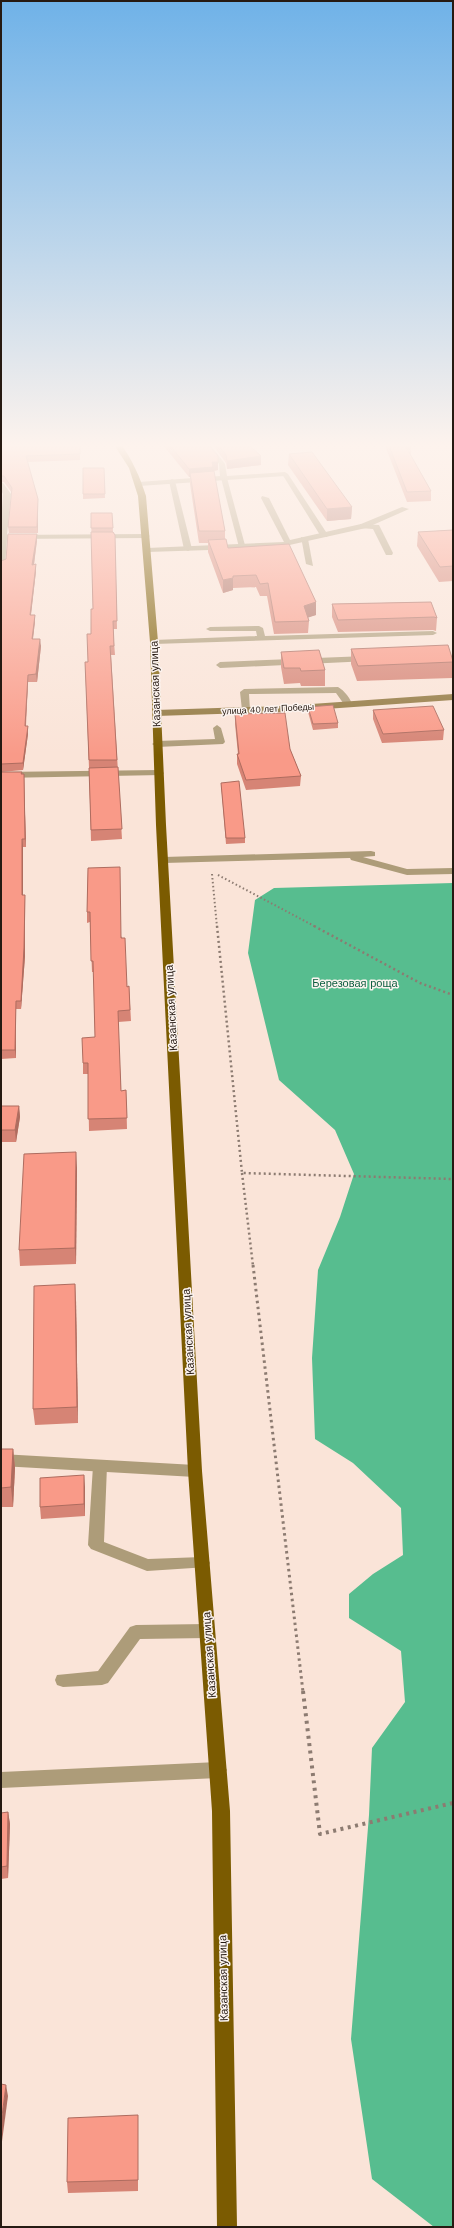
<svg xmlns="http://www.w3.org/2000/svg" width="454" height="2228" viewBox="0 0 454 2228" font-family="'Work Sans',sans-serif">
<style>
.forest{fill:#57bd8f}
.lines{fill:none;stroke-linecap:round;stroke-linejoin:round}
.path-far3{stroke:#8c7b71;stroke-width:2;stroke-dasharray:1.5 2.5;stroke-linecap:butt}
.path-far2{stroke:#8c7b71;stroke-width:2.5;stroke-dasharray:2 3;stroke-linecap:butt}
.path-far1{stroke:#8c7b71;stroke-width:3;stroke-dasharray:2.5 3.5;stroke-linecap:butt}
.path{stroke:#8c7b71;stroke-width:4;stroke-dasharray:3 4.5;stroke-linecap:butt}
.lane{fill:#ad9c79;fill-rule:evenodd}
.street{fill:#ad9c79;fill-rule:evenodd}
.secondary{fill:#90773f;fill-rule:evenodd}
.primary{fill:#7b5b01;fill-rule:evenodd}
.wall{fill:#d68475}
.shaded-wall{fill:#ae6c5f}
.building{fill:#f99a88;stroke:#ae6c5f}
.labels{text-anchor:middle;stroke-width:3;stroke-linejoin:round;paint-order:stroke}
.far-street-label{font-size:9px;fill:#261a12;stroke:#fcf4f0}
.street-label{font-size:11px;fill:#261a12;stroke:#fcf4f0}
.park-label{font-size:11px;fill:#0d5e3f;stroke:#fcf4f0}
</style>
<rect width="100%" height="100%" fill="#fae4d8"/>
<!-- forest -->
<path class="forest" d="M453,883V2227H434L372,2179L351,2039L369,1815L372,1748L405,1702L401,1651L349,1618V1594L373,1574L403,1555L401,1508L353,1463L315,1439L312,1358L318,1270L340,1217L354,1174L335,1130L279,1080L248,953L255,900L274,888Z"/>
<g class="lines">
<!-- path-far3 -->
<g class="path-far3">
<path d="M212,874L217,927"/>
<path d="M218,875L316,927"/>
</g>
<!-- path-far2 -->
<g class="path-far2">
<path d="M217,926L242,1173L453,1179"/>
<path d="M314,926L420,983L453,995"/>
<path d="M242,1173L253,1266"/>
</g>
<!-- path-far1 -->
<path class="path-far1" d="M253,1265L303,1692"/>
<!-- path -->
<path class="path" d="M303,1691L320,1834L453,1803"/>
<!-- lane -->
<g class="lane">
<path d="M283,473L288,474L328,535L327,537L320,535L282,474Z"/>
<path d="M224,476L227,478L246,549L239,547L221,478Z"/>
<path d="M172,479L175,481L192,549L188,551L184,549L169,481Z"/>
<path d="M360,524L379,525L393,553L392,555H386L373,529L360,528Z"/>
<path d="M301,537L308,539L313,566L306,564Z"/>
<path d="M259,626L263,628L265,636L433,631L437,633L433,635L154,644L150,642L154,640L257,636L256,631H210L206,629L210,627Z"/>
<path d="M366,656L369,657V661L220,668L216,665L220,662Z"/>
<path d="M338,687C344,690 353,701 352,707H346L336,693L249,694L250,710L246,713L242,710L240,692L244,689Z"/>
<path d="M217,725L221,728L225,742L223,744L157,747L152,744L157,741L215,739L213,728Z"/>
<path d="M371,851L375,852V856L363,857L407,869L453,868V874L407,875L351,860L350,858L164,863L159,860L164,857Z"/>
<path d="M100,1460L105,1462L107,1466L104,1542L148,1559L202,1557L208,1559L210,1563L208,1567L147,1571L91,1549L88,1545L93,1466L95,1462Z"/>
<path d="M207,1624L213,1626L215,1631L213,1636L207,1638L140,1639L108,1683L102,1685L63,1687L57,1685L55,1680L57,1675L98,1671L130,1627L136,1625Z"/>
<path d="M218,1762L224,1765L227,1770L224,1775L218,1778L1,1788V1772Z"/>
</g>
<!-- street -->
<g class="street">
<path d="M202,443H209L225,464L227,476L285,472L288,474L285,476L139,486L136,484L139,482L220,476L219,464Z"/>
<path d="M1,482L3,483L11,494L7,535L146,534L150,536L146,538L7,539L5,565L1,567V522L3,494L1,490Z"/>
<path d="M262,496L269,498L290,540L361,524L402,507L409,509L366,528L276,548L147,552L143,550L147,548L284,542L261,498Z"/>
<path d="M159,770L164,773L162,775L1,778V772Z"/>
<path d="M1,1454L195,1465L200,1467L202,1471L200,1475L195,1477L1,1466Z"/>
</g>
<!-- secondary -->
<path class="secondary" d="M453,694V700L283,712L156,716L152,713L156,710L283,706Z"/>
<!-- primary -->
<path class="primary" d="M113,443H120C132,459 140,477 146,496L158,642L166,825L202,1471L230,1811L237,2227H217L212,1811L188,1471L156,825L150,642L138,496L129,468Z"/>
</g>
<!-- wall -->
<g class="wall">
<path d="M1,443H80V460L27,462L38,505V533H9L8,527L12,493L4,482H1Z"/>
<path d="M163,443H207L218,462V470L213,471L225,531V539L228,548L316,602V615L308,617L309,621L308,633L274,634L267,596H260L256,587L233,588V590L223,593L208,552V543H199L190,484V477H189L163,445Z"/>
<path d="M212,443H247L261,465L227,469L226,463L212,444Z"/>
<path d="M384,443H411V454H410L431,491V501L407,502Z"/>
<path d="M289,454L352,507L351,519L327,521L288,465Z"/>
<path d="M83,468H104L105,498L83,499Z"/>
<path d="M91,513H112L113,532L115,535L117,629H113L115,655H111L122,839L91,841L89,768L85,662H88L91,634L93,609Z"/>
<path d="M453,530V581L439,582L417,546L418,532Z"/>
<path d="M37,540L34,565L36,571L31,615L35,621L33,639L41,646L37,682H28L26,726H28V734L23,770L1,772V561L6,559Z"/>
<path d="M431,602L437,618L436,631L433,630L338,632L332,617V604Z"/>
<path d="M351,649L453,661L452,678L357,681L351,664Z"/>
<path d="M281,652L325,670V686H301L300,683L284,684L281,667Z"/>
<path d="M308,707L338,723V728L313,730L308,712Z"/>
<path d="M373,710L444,730L443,740L382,743L373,719Z"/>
<path d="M235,714L290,749L301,776L300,786L246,790L237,764V754H238L235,724Z"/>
<path d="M1,772L24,774L26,847H23V895L25,902V956L21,1009H16V1058L1,1059Z"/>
<path d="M221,783L245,838V843L226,844Z"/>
<path d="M88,868L122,938L127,987L129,986L131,1021L118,1022L121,1091L126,1090L127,1129L89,1131L88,1074H83V1063L95,1037L94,972H92L90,922L87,923V912Z"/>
<path d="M1,1106H19L20,1117L16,1142H1Z"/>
<path d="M77,1168L76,1264L20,1266L19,1250Z"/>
<path d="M76,1300L78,1423L35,1425L33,1409Z"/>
<path d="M1,1449H13L15,1468L13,1507H1Z"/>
<path d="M85,1487V1516L41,1519L40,1507Z"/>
<path d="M8,1812L10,1824L8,1878L1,1879V1813Z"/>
<path d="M138,2127V2191L68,2193L67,2182Z"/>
</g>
<!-- shaded-wall -->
<g class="shaded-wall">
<path d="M261,456V465L227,469V461Z"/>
<path d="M212,462H218V470L213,471V475L190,473V477H189V469Z"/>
<path d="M38,499V533L37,527Z"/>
<path d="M352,507L351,519L327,521V509Z"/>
<path d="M37,534V540L33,571L32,565Z"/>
<path d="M36,564V571L30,622V615Z"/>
<path d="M233,578V590L223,593V580Z"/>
<path d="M316,602V615L304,619V606Z"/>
<path d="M35,615V621L32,646V639Z"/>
<path d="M40,639L41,646L37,682L36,674Z"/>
<path d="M28,675V682L25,734V726Z"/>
<path d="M28,726V734L23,770V763Z"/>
<path d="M24,774V781L26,847L25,839Z"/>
<path d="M22,839L23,847V903L22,895Z"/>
<path d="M25,895V956L21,1009V1001Z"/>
<path d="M16,1001V1058L15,1050Z"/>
<path d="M19,1106L20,1117L16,1142L15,1130Z"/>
<path d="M76,1152L77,1168L76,1264L75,1248Z"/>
<path d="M75,1284L76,1300L78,1423L77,1407Z"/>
<path d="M13,1449L15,1468L13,1507L11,1487Z"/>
<path d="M84,1475L85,1487V1516L84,1504Z"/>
<path d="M8,1812L10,1824L8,1878L7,1866Z"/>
<path d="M6,2085L8,2096L1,2149V2124Z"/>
</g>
<!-- building -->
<g class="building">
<path d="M1,443H80V454L26,456L38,499L37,527H8L12,488L4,476H1Z"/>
<path d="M168,443H207L218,456V462H212L213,467L189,469Z"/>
<path d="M217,443H247L261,456L227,461L226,455Z"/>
<path d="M388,443H411L412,444L405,445L431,491L407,492Z"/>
<path d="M312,452L352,507L327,509L289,454Z"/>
<path d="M83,468H104L105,494H83Z"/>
<path d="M214,471L225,531H199L190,473Z"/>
<path d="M91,513H112L113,528H91Z"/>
<path d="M453,530V566L440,567L418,532Z"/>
<path d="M91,532H113L115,535L117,621H113L114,646H110L117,760H89L85,662H88L87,634H91V609H93Z"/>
<path d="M8,534H37L32,565L36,564L30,615H35L32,639H40L36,674L28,675L25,726H28L23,763L1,764V561L6,559Z"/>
<path d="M226,539L228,548L289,544L316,602L304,606L309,621L275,622L268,583L260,584L256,575L233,576V578L223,580L208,540Z"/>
<path d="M431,602L437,618L434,617L338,620L332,604Z"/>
<path d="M448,645L453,661V662L358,666L351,649Z"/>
<path d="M319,650L325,670L301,671L300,668H284L281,652Z"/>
<path d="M333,705L338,723L313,724L308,707Z"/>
<path d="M433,706L444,730L383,734L373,710Z"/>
<path d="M285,713L290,749L301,776L246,780L237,754H239L235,714Z"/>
<path d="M118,767L122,829L91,830L89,768Z"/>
<path d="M1,772H22L21,774H24L25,839H22V895H25L24,948L21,1001H16L15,1050H1Z"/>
<path d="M239,781L245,838H226L221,783Z"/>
<path d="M120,867L121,938H125L127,987L129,986L130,1010L118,1011L121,1091L126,1090L127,1118L88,1119V1063H83L82,1038L95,1037L93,961H91L90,912H87L88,868Z"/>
<path d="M1,1106H19L15,1130H1Z"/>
<path d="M76,1152L75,1248L19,1250L24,1154Z"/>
<path d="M75,1284L77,1407L33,1409L34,1286Z"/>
<path d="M1,1449H13L11,1487L1,1488Z"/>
<path d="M84,1475V1504L40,1507V1478Z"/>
<path d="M8,1812L7,1866L1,1867V1813Z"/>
<path d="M1,2084L6,2085L1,2124Z"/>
<path d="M138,2115V2180L67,2182L68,2118Z"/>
</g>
<!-- sky -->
<linearGradient id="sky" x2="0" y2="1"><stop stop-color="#6fb2e8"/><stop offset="0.59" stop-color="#fdf3ed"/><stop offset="1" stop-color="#fdf3ed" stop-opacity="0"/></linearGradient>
<rect width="454" height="755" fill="url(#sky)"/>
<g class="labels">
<!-- far-street labels -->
<g class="far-street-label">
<text transform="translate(268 709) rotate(-3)" y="3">улица 40 лет Победы</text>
</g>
<!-- street labels -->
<g class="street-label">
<text transform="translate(155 684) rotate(-92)" y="4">Казанская улица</text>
<text transform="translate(171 1008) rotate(-93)" y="4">Казанская улица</text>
<text transform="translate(188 1332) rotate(-93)" y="4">Казанская улица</text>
<text transform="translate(209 1655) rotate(-94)" y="4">Казанская улица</text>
<text transform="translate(223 1978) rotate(-91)" y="4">Казанская улица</text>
</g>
<!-- park labels -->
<g class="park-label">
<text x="355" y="987">Березовая роща</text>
</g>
</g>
<!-- border -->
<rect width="454" height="2228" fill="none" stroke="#261a12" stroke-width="4"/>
</svg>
